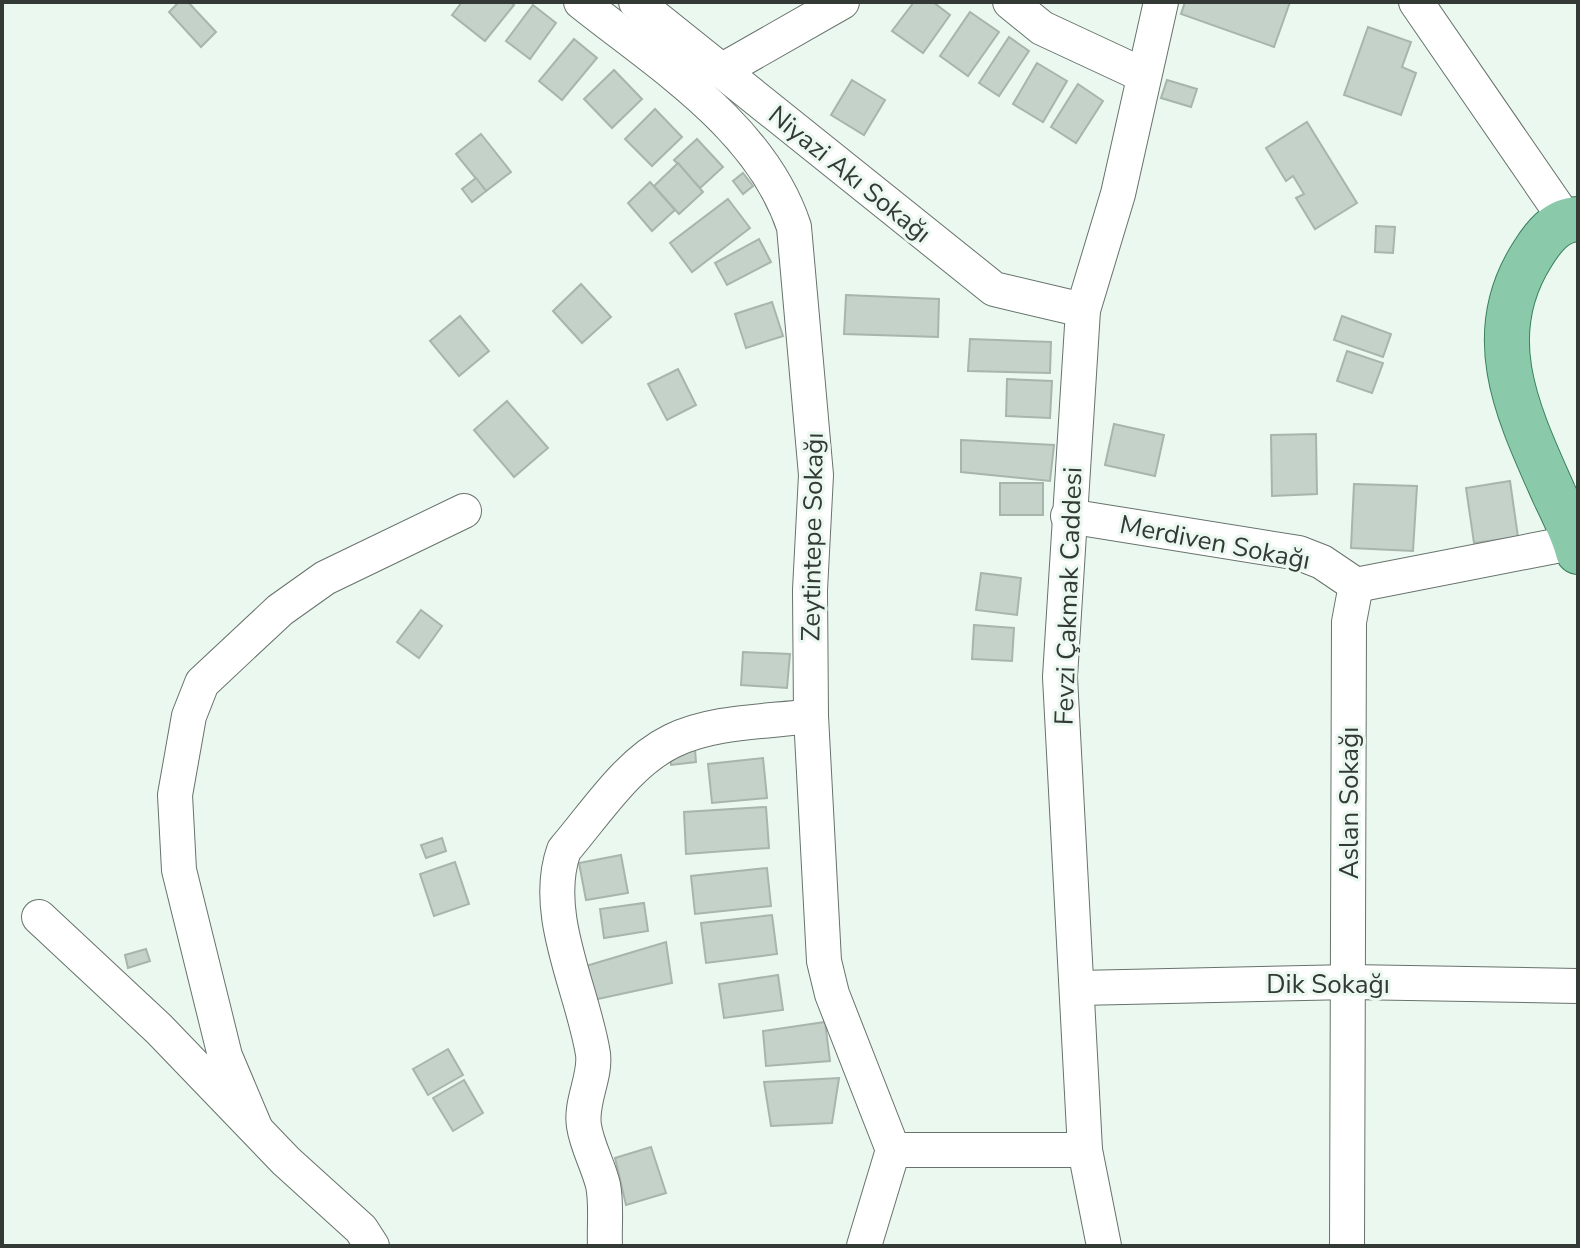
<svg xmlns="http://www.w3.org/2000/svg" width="1580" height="1248" viewBox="0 0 1580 1248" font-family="'Nunito Sans',sans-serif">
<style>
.building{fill:#c4d2c9;stroke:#a7b5ac;stroke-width:2}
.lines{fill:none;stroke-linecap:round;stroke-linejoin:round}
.minor-casing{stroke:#67736b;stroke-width:36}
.major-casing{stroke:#39805c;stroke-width:46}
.minor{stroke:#fff;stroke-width:34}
.major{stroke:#8acaaa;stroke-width:44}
.labels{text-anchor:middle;stroke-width:6;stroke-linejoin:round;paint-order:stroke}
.street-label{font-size:26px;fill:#333935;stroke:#eaf8ef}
</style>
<rect width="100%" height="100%" fill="#eaf8ef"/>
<!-- building -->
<g class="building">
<path d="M179,2H188L216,32L201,47L169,12Z"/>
<path d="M462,2H511L514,5L485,41L452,15Z"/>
<path d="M914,2H933L950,15L923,53L892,31Z"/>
<path d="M1185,2H1290L1274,47L1181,14Z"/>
<path d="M533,5L556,23L530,59L506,41Z"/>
<path d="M970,12L999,32L968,76L940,56Z"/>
<path d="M1368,27L1411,42L1402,67L1416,73L1401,115L1344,95Z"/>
<path d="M1009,37L1029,51L999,96L979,83Z"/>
<path d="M574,39L597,58L562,100L539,81Z"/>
<path d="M1037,63L1067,81L1043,122L1013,104Z"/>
<path d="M614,70L642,99L612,128L584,99Z"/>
<path d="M852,80L885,100L864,135L831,115Z"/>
<path d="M1167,80L1197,89L1191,107L1161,98Z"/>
<path d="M1078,84L1103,101L1076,143L1051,127Z"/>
<path d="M655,109L682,137L652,166L625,139Z"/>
<path d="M1307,122L1357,203L1315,229L1296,198L1304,194L1293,176L1286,181L1266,148Z"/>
<path d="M481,134L511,172L486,191L456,154Z"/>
<path d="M697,139L723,167L700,188L674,160Z"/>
<path d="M678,163L703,192L679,214L654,186Z"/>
<path d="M743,173L753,186L743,194L733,181Z"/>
<path d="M476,178L486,191L472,202L462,189Z"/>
<path d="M650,182L675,210L652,231L628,203Z"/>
<path d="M728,199L750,228L692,272L670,243Z"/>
<path d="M1376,226L1395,227L1393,253L1375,252Z"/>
<path d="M759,239L771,262L727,285L715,263Z"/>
<path d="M581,284L611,317L582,343L553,311Z"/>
<path d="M846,295L939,299L938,337L844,334Z"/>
<path d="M772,302L783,336L746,348L735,314Z"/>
<path d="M460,316L489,351L459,376L430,341Z"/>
<path d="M1342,316L1391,334L1383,357L1334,340Z"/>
<path d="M970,339L1051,342L1050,373L968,371Z"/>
<path d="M1347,351L1383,363L1372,393L1337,381Z"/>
<path d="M678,369L696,405L667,420L648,384Z"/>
<path d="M1007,379L1052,381L1050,418L1006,416Z"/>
<path d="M507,401L548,448L514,477L474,430Z"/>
<path d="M1114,424L1164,435L1155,476L1105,465Z"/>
<path d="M1316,434L1317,494L1272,496L1271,435Z"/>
<path d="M961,440L1054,445L1050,481L961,472Z"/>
<path d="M1510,481L1518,537L1474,543L1466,488Z"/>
<rect x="1000" y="483" width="43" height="32"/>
<path d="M1354,484L1417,486L1413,551L1351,548Z"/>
<path d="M981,573L1021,578L1017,615L976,610Z"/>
<path d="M421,610L442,626L419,658L397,642Z"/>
<path d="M974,625L1014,628L1012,661L972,659Z"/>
<path d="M743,652L790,654L787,688L741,685Z"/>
<path d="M695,750L696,762L671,765L670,753Z"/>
<path d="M763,758L767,798L712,803L708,764Z"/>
<path d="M766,807L769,848L686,854L684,812Z"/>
<path d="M442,838L446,851L426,858L421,845Z"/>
<path d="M621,855L628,893L586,900L579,863Z"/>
<path d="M455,862L469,904L434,916L420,874Z"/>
<path d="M767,868L771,906L695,914L691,876Z"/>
<path d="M644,903L648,931L604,938L600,909Z"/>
<path d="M772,915L777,954L706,963L701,923Z"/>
<path d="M666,942L672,983L593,1000L586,966Z"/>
<path d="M146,949L150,961L128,968L125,955Z"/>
<path d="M778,975L783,1010L724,1018L719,984Z"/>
<path d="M825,1022L830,1061L766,1066L763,1031Z"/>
<path d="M448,1049L463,1075L428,1095L413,1069Z"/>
<path d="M839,1078L832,1123L771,1126L764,1082Z"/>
<path d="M464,1080L483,1113L453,1131L433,1098Z"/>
<path d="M651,1147L666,1193L626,1205L615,1158Z"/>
</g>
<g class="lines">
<defs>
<g id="minor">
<path d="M581,2C660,65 761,127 794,227L816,475L810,590L811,716L824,961L832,994L893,1150"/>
<path d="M636,2L994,289L1083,310"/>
<path d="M1010,2L1042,28L1143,75"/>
<path d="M1416,2L1566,220"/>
<path d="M721,71L842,2"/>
<path d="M1068,516L1299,553L1322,562L1356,585"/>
<path d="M1356,585L1576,542"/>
<path d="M39,917L159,1029L286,1161L361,1229L372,1246"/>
<path d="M1078,988L1350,982L1578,986"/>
<path d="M255,1127L225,1056L179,870L175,795L189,716L202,683L280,610L325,578L464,511"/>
<path d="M893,1150H1085"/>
<path d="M605,1246C604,1227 607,1204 603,1185C598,1165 587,1146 584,1126C580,1102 596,1077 593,1054C583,990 541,914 564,850C596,813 627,763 672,741C712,721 766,722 811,716"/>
<path d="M864,1246L893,1150"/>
<path d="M1104,1246L1085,1150L1060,677L1083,310L1118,194L1161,2"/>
<path d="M1347,1246L1349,622L1356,585"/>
</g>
<path id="major" d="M1578,219C1556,220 1543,237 1532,255C1480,337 1519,415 1554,494C1563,513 1573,532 1578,552"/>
</defs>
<!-- minor casing -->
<use href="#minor" class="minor-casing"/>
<!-- major casing -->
<use href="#major" class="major-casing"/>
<!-- minor -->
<use href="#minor" class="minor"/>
<!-- major -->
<use href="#major" class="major"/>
</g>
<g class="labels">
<!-- street labels -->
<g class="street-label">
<text transform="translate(850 174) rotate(39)" y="9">Niyazi Akı Sokağı</text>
<text transform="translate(812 537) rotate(-89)" y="9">Zeytintepe Sokağı</text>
<text transform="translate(1215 542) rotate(11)" y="9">Merdiven Sokağı</text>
<text transform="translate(1068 596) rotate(-88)" y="9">Fevzi Çakmak Caddesi</text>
<text transform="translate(1349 803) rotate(-90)" y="9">Aslan Sokağı</text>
<text x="1328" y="993">Dik Sokağı</text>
</g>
</g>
<!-- border -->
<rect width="1580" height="1248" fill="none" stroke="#333935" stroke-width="8"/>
</svg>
